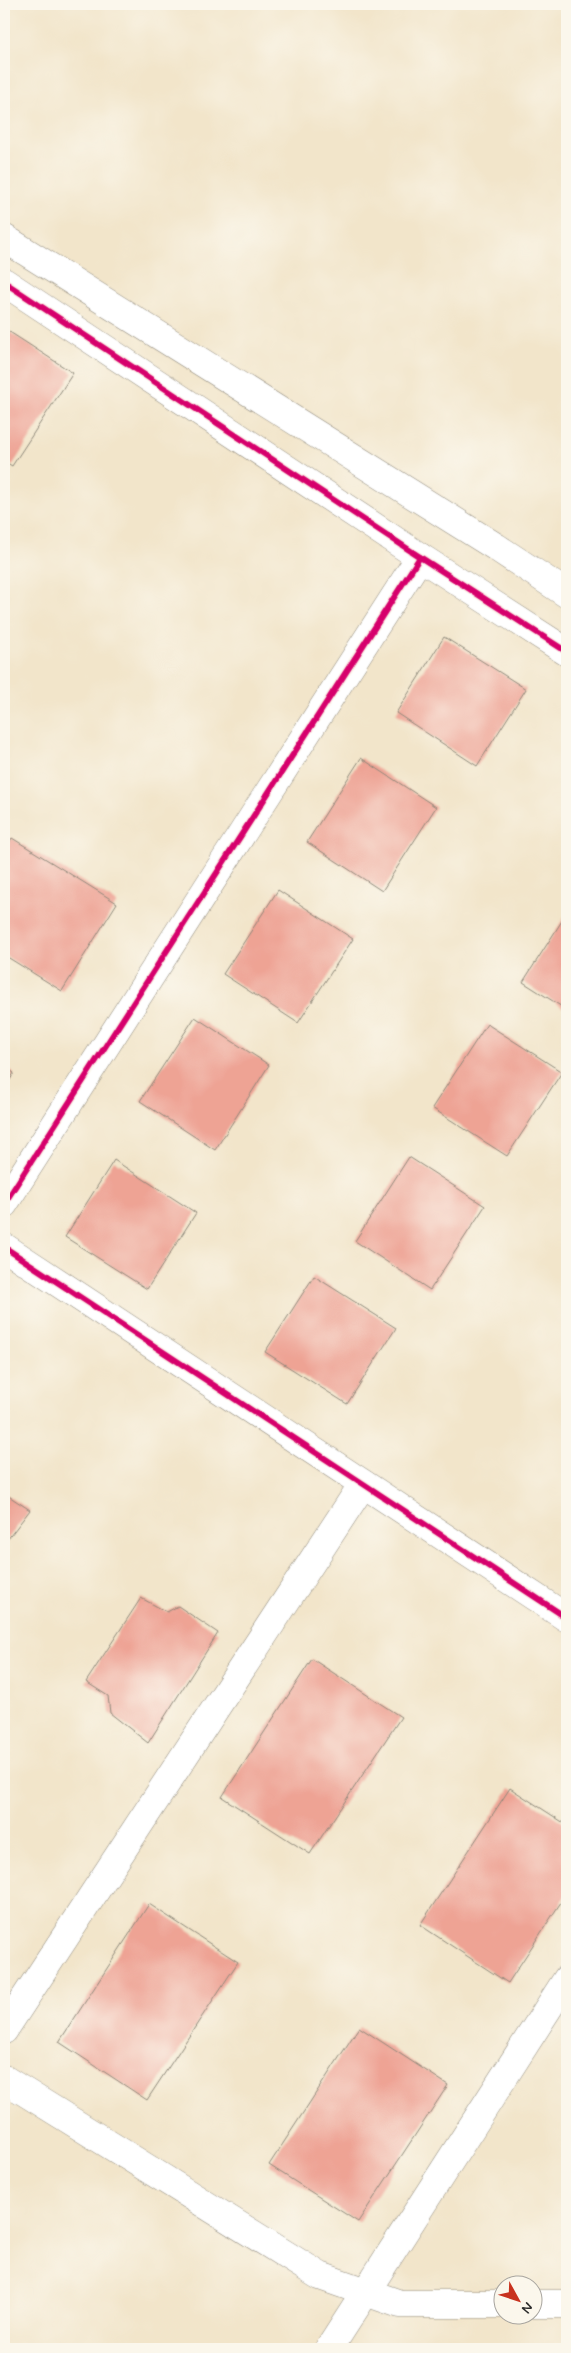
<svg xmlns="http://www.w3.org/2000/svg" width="571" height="2353" viewBox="0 0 571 2353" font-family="Mynerve,sans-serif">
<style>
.building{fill:#eea394}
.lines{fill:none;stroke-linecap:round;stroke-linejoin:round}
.minor-casing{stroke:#8e887a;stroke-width:29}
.minor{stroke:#fff;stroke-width:28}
.cycleway-casing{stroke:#fbf7ec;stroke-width:9}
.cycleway{stroke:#d6006c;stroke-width:6}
</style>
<rect width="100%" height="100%" fill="#fbf7ec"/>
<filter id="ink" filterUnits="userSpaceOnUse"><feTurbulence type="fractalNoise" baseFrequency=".02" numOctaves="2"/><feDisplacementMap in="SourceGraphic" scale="10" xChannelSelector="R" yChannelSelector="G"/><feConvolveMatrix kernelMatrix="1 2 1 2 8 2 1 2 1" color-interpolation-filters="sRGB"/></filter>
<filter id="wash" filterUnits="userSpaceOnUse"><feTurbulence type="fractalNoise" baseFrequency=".0096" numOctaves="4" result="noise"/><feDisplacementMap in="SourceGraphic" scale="20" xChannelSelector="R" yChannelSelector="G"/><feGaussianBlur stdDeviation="1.12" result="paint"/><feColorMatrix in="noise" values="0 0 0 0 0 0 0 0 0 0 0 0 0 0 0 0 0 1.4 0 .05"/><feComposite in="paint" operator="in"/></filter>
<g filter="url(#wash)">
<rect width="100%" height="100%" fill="#f2e5ca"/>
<g id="blocks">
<!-- building -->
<g class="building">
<path d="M5,329L73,373L12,466L4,461Z"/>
<path d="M444,637L526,689L477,766L396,713Z"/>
<path d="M361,758L436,807L382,891L307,842Z"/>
<path d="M12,838L117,903L62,991L4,955V850Z"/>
<path d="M278,890L353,939L298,1023L223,974Z"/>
<path d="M567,913V1010L523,982Z"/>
<path d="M195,1017L269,1065L215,1150L140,1101Z"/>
<path d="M487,1024L562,1072L507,1156L432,1108Z"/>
<path d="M4,1066L14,1073L4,1090Z"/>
<path d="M409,1157L485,1206L430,1290L355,1241Z"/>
<path d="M114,1160L196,1213L147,1289L65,1237Z"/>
<path d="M314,1276L396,1328L347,1404L265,1352Z"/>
<path d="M4,1493L30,1510L4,1544Z"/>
<path d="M141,1598L167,1612L178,1606L218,1633L148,1743L110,1713L108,1696L86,1682Z"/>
<path d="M312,1659L401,1717L310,1854L222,1797Z"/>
<path d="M510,1788L567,1825V1893L508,1983L420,1925Z"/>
<path d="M149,1904L238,1962L147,2100L59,2042Z"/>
<path d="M359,2027L448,2085L358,2222L269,2165Z"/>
</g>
</g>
</g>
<g filter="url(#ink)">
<use href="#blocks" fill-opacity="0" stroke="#8e887a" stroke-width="1"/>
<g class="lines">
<defs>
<g id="minor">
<path d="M4,238L496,547L567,594"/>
<path d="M4,282L420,557L567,652"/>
<path d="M4,1204L420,557"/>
<path d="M4,1247L567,1618"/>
<path d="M4,2030L363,1484"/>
<path d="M4,2079L320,2276L400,2304H504"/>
<path d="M534,2304H567"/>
<path d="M329,2349L567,1979"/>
</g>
</defs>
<!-- minor casing -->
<use href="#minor" class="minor-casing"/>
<!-- minor -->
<use href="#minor" class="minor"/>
<defs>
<g id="cycleway">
<path d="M4,282L420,557L567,652"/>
<path d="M4,1204L420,557"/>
<path d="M4,1247L567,1618"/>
</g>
</defs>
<!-- cycleway casing -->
<use href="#cycleway" class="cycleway-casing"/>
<!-- cycleway -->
<use href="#cycleway" class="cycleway"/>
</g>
</g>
<!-- margin -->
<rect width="571" height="2353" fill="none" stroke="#fbf7ec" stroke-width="20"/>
<!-- north arrow -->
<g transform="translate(518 2300) rotate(130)"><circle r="24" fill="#fbf7ec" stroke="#a8a59f"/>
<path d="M0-4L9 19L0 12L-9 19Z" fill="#c8321e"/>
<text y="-8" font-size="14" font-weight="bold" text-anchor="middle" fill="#2b2b2b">N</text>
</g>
</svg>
